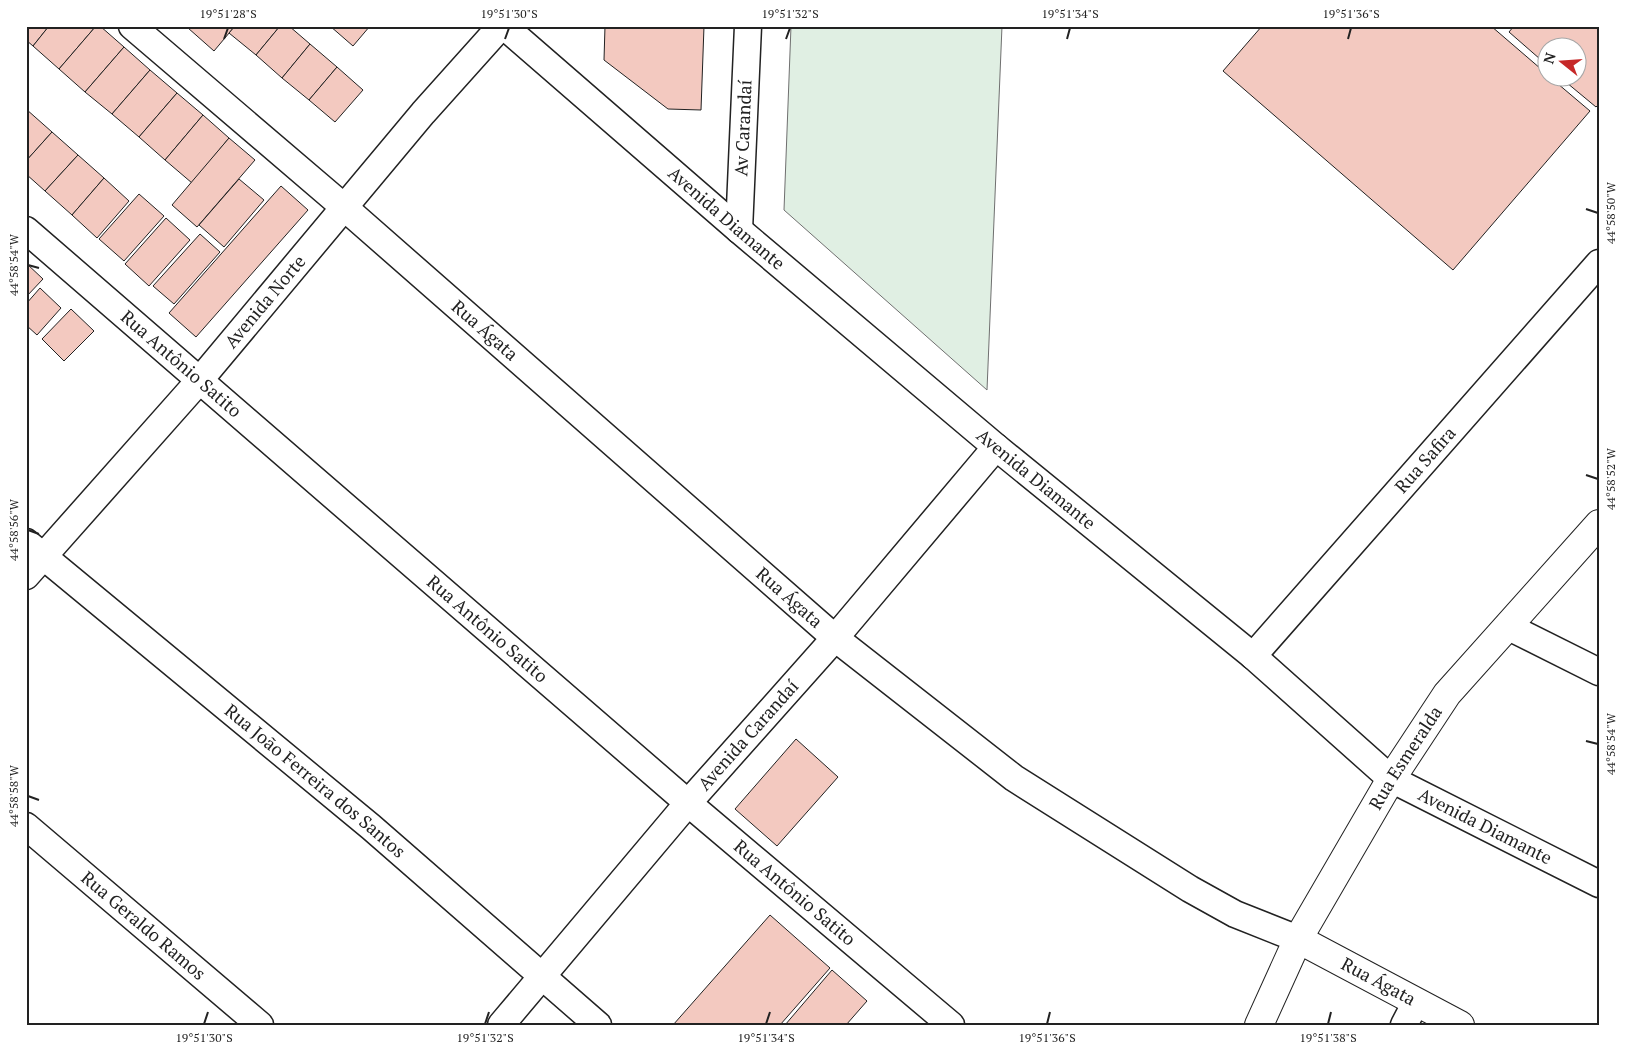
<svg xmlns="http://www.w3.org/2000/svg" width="1625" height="1051" viewBox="0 0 1625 1051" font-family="'PT Serif',serif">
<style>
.green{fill:#e0efe3;stroke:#6f6f6f}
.building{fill:#f3c9c0;stroke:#222}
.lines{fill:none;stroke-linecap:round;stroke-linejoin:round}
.minor-casing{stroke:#222;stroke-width:29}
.tertiary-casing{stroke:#222;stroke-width:30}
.minor{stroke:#fff;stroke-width:26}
.tertiary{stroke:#fff;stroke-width:28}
.ticks{fill:none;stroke:#222;stroke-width:2}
.labels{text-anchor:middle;stroke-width:4;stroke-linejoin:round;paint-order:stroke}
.street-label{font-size:18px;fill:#222;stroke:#fff}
.neatline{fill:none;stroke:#222;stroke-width:2}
.ticks-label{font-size:12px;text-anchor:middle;fill:#222}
</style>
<rect width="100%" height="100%" fill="#fff"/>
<!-- green -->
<path class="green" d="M791,26H1002L987,390L784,210Z"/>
<!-- building -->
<g class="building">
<path d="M26,26H49L33,46L26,40Z"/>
<path d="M49,26H96L59,69L33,46Z"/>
<path d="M96,26H100L124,47L85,92L59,69Z"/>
<path d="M189,26H235L214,51L188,28Z"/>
<path d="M235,26H280L256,55L229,33Z"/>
<path d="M280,26H289L310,44L282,78L256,55Z"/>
<path d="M330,26H370L353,46Z"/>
<path d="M605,26H704L701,110L668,109L604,60Z"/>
<path d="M1262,26H1491L1548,75V78H1551L1590,111L1453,270L1223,71Z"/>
<path d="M1514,26H1599V104L1596,107L1561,78H1578V48H1548V66L1509,32Z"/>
<path d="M310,44L337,67L309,100L282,78Z"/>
<path d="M124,47L150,70L112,114L85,92Z"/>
<path d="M337,67L363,90L335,122L309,100Z"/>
<path d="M150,70L177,93L139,137L112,114Z"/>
<path d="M177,93L203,115L165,160L139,137Z"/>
<path d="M26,109L52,132L26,161Z"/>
<path d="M203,115L229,138L192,183L165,160Z"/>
<path d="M52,132L78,155L45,191L26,174V161Z"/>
<path d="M229,138L255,160L197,227L172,205Z"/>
<path d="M78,155L104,178L72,215L45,191Z"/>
<path d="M104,178L129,201L97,238L72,215Z"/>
<path d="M239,179L264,200L224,247L199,225Z"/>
<path d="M281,186L308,210L196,337L169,313Z"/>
<path d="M139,194L164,216L124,261L99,239Z"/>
<path d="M166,218L190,240L149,286L125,264Z"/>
<path d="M200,234L220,252L174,304L153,286Z"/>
<path d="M26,263L43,279L26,297Z"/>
<path d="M40,288L61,308L37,335L26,325V304Z"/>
<path d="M71,309L94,331L64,361L42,339Z"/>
<path d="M796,739L838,777L777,846L735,809Z"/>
<path d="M770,915L830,968L780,1025H673Z"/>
<path d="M832,970L867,1001L846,1025H785Z"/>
</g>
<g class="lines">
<defs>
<g id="minor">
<path id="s1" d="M132,26L345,208L835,638L1014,778L1190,889L1235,914L1298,939"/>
<path id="s2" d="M504,26L739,230L996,447L1253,656L1391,779L1599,884"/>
<path id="s3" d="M26,230L688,803L951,1025"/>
<path id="s4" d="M739,230L748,26"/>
<path id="s5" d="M26,542L371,827L598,1025"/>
<path id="s6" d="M26,576L199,381L423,113L501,26"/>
<path d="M1509,627L1599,672"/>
<path id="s7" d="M1253,656L1599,263"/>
<path id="s8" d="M26,826L260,1025"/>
<path id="s9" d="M501,1025L688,803L835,638L996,447"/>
<path d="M1404,1025L1416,1002"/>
</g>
<g id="tertiary">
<path id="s10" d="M1298,939L1460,1025"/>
<path id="s11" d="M1259,1025L1298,939L1391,779L1447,694L1599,524"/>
</g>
</defs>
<!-- minor casing -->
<use href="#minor" class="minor-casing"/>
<!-- tertiary casing -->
<use href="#tertiary" class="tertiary-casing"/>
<!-- minor -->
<use href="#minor" class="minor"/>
<!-- tertiary -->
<use href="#tertiary" class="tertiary"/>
</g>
<!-- ticks -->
<path class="ticks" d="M224,39L228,28M505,39L509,28M786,39L790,28M1067,39L1070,28M1348,39L1351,28M1586,209L1598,213M28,265L39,268M1586,475L1598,479M28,530L39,534M1586,741L1598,744M28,796L39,800M204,1024L208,1012M485,1024L489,1012M766,1024L770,1012M1047,1024L1050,1012M1328,1024L1331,1012"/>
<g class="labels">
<!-- street labels -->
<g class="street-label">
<text dy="6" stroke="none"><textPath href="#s4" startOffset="102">Av Carandaí</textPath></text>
<text dy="6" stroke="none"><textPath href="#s2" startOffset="294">Avenida Diamante</textPath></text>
<text dy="6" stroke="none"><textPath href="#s6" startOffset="364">Avenida Norte</textPath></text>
<text dy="6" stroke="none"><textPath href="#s1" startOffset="466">Rua Ágata</textPath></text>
<text dy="6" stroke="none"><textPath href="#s3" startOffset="205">Rua Antônio Satito</textPath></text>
<text dy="6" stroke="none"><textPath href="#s7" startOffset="261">Rua Safira</textPath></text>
<text dy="6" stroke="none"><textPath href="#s2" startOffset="699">Avenida Diamante</textPath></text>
<text dy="6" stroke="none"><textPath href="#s1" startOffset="871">Rua Ágata</textPath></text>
<text dy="6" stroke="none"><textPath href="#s3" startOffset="610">Rua Antônio Satito</textPath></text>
<text dy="6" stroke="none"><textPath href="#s9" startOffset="381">Avenida Carandaí</textPath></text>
<text dy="6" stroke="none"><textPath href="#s11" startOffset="305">Rua Esmeralda</textPath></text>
<text dy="6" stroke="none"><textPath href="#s5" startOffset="375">Rua João Ferreira dos Santos</textPath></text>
<text dy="6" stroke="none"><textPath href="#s2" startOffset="1269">Avenida Diamante</textPath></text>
<text dy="6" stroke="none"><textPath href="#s3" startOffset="1015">Rua Antônio Satito</textPath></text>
<text dy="6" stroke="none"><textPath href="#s8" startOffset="154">Rua Geraldo Ramos</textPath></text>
<text dy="6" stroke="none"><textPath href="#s10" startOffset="91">Rua Ágata</textPath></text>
</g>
</g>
<!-- border -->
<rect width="1625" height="1051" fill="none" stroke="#ffffff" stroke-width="55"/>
<!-- north arrow -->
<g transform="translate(1562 62) rotate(287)"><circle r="24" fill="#ffffff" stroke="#a7a7a7"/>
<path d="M0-4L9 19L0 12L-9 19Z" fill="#c62828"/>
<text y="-8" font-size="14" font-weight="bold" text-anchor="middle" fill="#222222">N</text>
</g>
<rect x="28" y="28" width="1570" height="996" class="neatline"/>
<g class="ticks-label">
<text x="228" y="18">19°51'28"S</text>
<text x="509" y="18">19°51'30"S</text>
<text x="790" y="18">19°51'32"S</text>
<text x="1070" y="18">19°51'34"S</text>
<text x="1351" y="18">19°51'36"S</text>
<text transform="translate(1611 213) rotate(-90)" y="4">44°58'50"W</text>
<text transform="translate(14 265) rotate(-90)" y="4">44°58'54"W</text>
<text transform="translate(1611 479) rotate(-90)" y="4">44°58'52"W</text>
<text transform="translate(14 530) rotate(-90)" y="4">44°58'56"W</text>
<text transform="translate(1611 744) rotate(-90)" y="4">44°58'54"W</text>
<text transform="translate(14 796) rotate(-90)" y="4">44°58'58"W</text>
<text x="204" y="1042">19°51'30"S</text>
<text x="485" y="1042">19°51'32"S</text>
<text x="766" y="1042">19°51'34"S</text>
<text x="1047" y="1042">19°51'36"S</text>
<text x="1328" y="1042">19°51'38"S</text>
</g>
</svg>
